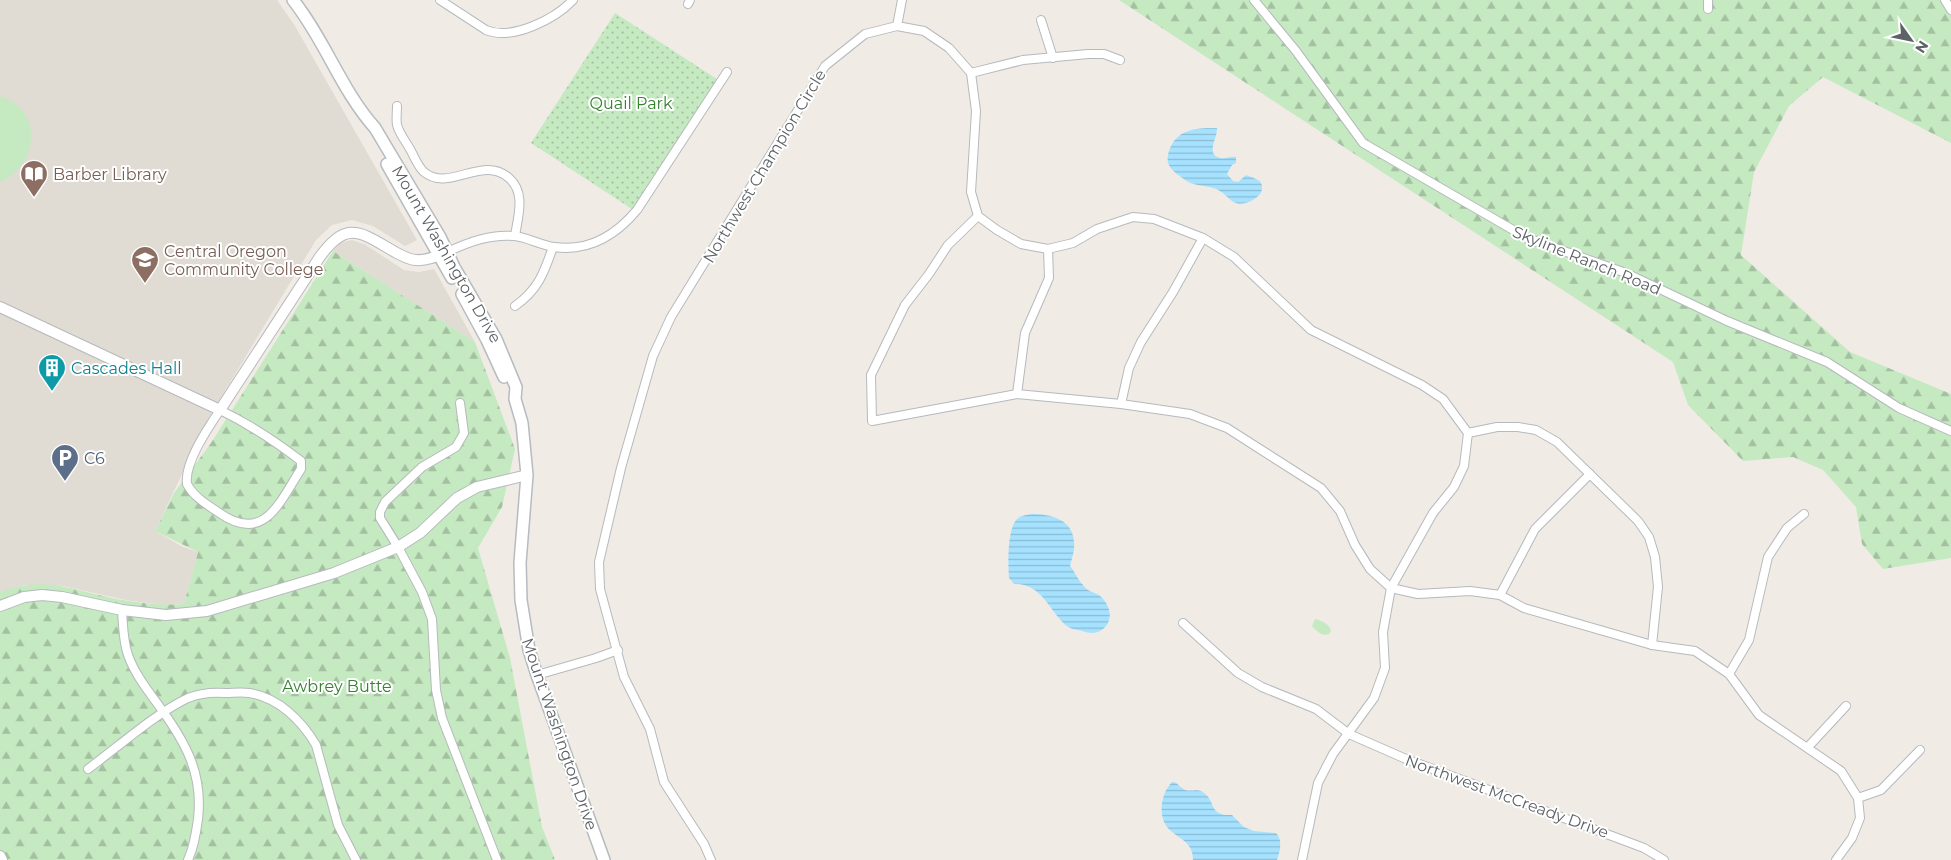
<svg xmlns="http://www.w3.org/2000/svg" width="1951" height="860" viewBox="0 0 1951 860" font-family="Montserrat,sans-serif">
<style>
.education{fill:#e0dbd3}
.grass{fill:#c5e9c0}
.forest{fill:url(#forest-firs)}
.park{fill:url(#park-dots)}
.water{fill:url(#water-rules)}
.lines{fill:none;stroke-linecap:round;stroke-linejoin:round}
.minor-casing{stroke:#b6b9bd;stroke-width:10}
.tertiary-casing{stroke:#b6b9bd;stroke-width:12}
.secondary-casing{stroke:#b6bbc0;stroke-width:14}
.minor{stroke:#fff;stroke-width:8}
.tertiary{stroke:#fff;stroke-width:10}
.secondary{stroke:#fff;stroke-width:11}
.labels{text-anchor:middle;stroke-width:4;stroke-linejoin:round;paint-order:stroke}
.park-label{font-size:16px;fill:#358230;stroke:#fff}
.street-label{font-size:16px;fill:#5d6266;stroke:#fff}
.education-label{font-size:16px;fill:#785e54;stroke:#fff;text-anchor:start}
.culture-label{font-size:16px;fill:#0d838f;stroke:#fff;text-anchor:start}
.service-label{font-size:16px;fill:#4e5e75;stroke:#fff;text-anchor:start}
</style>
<defs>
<pattern id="forest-firs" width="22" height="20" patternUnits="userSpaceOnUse" patternTransform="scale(1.25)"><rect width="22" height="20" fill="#c5e9c0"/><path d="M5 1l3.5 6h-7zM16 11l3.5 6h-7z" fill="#a3c0a0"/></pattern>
<pattern id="park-dots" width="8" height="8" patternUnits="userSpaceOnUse" patternTransform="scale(1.25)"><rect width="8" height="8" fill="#c5e9c0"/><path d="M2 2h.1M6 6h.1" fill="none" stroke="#a3c0a0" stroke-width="1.8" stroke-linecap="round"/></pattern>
<pattern id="water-rules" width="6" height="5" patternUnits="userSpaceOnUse" patternTransform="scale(1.25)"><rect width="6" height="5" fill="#a6e2ff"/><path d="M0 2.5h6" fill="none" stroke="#8abbd2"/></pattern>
</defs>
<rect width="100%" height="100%" fill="#f0ece5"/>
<!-- education -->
<g class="education">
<path d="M0,0H277L295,26L417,240L405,246L373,226L352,220L332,225L316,240L208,419L155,531L183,547L198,552L184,604L162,605L126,600L63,586L24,585L0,592Z"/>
<path d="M352,240L364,244L404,270L419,272L434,269L475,342L333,251L340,243Z"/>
</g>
<!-- grass -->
<g class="grass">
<path d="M0,96C44,110 39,164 0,182Z"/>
<path d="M1315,619C1322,621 1330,624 1331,631L1329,634C1322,637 1316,631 1312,626Z"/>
</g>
<!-- forest -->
<g class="forest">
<path d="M1119,0H1951V143L1823,77L1789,106L1754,172L1741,255L1850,352L1951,394V558L1883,569L1862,544L1856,507L1823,470L1793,457L1743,461L1688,405L1673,362Z"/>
<path d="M333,251L475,342L515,449L502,507L478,548L510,658L542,827L555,860H0V592C42,577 63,587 103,596C129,602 157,606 184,604L198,552L155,531L174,493L211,443Z"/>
</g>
<!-- park -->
<path class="park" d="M615,13L720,81L635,211L531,143Z"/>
<!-- water -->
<g class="water">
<path d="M1217,128C1218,137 1205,154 1220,158C1226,159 1230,156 1236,157V163L1232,165L1227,174L1233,181L1238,182L1246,175C1252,178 1263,179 1262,188C1262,194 1257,197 1253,200C1231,211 1231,195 1216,189C1209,186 1201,186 1194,184C1189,183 1185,180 1181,177C1168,168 1164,161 1171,146C1180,128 1199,128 1217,128Z"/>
<path d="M1032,514C1050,514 1073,519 1074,542C1075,550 1072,558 1070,566C1075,572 1078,580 1083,585C1087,591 1093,592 1099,595C1108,602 1114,616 1106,626C1100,633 1094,634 1085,632C1081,630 1075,630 1070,628C1056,620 1048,598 1033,589C1027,585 1021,584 1014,584L1009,578C1008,565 1007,529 1017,519C1021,515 1027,515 1032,514Z"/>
<path d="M1172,782C1178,782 1179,787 1185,790C1191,792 1198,788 1204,793C1216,801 1208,816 1232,815L1244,827L1254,831L1276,833C1283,840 1280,851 1277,860H1193C1193,840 1177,839 1167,827C1157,814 1162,792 1172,782Z"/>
</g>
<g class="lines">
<defs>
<g id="minor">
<path d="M440,0L486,30C512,41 555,19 573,0"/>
<path d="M1254,0L1296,51L1363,143L1527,238L1626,273L1727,321L1827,362L1899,408L1951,431"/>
<path d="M1945,0L1951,10"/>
<path d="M688,4L690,0"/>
<path d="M1708,9V0"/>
<path d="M1041,20L1053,58"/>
<path d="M897,26L902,0"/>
<path d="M971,73L1023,60L1088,54H1104L1120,60"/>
<path d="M397,106C397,112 396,120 397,125C399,133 406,142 410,149C414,156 418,167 424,172C449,193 483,154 509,178C526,193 518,216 515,236"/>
<path d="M978,216L948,245L929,274L905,305L871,375L872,421L1017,394L1121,404L1190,414L1227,428L1321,488L1340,511L1355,545L1370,569L1391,588L1418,594L1470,591L1500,595L1524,608L1652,645L1695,651L1729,674L1759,715L1841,771L1858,798L1860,818L1852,838L1836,860"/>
<path d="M447,252C469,242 490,234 514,236C527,237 540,245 554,247C589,252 616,235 637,210L727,72"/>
<path d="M515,306C538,290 544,273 553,247"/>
<path d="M1017,394L1025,333L1049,278L1048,249"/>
<path d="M460,403L464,433L456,447L422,467L385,502L380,512V518L398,547L422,592L432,619L436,690L442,718L497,860"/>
<path d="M1121,404L1129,368L1141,342L1173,292L1203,238"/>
<path d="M220,410C249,424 275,441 301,461V469C279,503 264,545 218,512C206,504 194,497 187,484C184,463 208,428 220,410Z"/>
<path d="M1468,433L1497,427H1518L1536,430L1557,442L1638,521L1649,537L1655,557L1658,587L1652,645"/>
<path d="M1500,595L1535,529L1590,474"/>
<path d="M122,610C123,625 123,641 128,655C135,675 150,693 162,710C187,745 203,775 198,819C196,834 194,847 188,860"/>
<path d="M1183,623L1238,673L1262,687L1316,709L1349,734L1406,759L1644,848L1664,860"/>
<path d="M1729,674L1749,640L1768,557L1787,528L1804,514"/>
<path d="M537,675L596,658L618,650"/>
<path d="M1808,747L1846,706"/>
<path d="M88,769C118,747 156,713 188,698C200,693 213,692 226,693C233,693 241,692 249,693C278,697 302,721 316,745L338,825L356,860"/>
<path d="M1858,798L1881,790L1920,750"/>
<path d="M711,860L704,844L664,782L650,729L624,677L600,589L599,562L621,468L653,356L671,317L825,66L865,34L897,26L924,31L949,48L971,73L976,111L971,192L978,216L997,230L1021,244L1048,249L1073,243L1097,229L1133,217L1154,219L1203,238L1234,257L1311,330L1422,385L1443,399L1468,433L1464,466L1454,487L1433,513L1391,588L1383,632L1385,668L1374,698L1333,754L1318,783L1302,860"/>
</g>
<g id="tertiary">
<path d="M0,307L220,410L319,258C347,219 360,232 395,252C401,255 409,260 416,260C427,261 437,256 446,252"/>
<path d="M0,606L24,597L42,595L62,597L122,610L166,615L207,611L334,573L398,547L420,533L457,498L477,487L527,475"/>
<path d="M0,856L2,860"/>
</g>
<g id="secondary">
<path d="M293,0C325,40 341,90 375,128L440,237L454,267L496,339L516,387L515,399L522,423L527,475L520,563L521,600L529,650L537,675L604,860"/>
<path d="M387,164L452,278"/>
<path d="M462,294L487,340L504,377"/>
</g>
</defs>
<!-- minor casing -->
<use href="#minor" class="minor-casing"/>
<!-- tertiary casing -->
<use href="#tertiary" class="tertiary-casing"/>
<!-- secondary casing -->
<use href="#secondary" class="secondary-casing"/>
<!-- minor -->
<use href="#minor" class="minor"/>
<!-- tertiary -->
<use href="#tertiary" class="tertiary"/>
<!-- secondary -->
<use href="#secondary" class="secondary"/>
</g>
<!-- icons -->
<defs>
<symbol id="library-pin" viewBox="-11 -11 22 30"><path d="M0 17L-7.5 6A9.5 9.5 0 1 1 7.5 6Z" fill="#8d6e63" stroke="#fff"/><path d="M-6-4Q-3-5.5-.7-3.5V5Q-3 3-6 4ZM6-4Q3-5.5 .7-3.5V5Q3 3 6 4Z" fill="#fff"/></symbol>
<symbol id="university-pin" viewBox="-11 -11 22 30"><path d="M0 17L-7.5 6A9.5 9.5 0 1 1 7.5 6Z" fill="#8d6e63" stroke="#fff"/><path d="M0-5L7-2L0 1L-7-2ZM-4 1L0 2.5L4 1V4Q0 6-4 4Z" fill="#fff"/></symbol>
<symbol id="building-pin" viewBox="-11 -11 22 30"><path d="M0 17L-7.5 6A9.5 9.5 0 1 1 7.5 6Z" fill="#0f9aa8" stroke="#fff"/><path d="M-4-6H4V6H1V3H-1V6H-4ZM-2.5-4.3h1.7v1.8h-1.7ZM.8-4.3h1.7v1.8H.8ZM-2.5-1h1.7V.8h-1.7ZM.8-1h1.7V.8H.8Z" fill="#fff"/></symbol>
<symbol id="parking-pin" viewBox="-11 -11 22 30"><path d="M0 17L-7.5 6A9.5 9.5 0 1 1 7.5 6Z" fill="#5c6f8a" stroke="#fff"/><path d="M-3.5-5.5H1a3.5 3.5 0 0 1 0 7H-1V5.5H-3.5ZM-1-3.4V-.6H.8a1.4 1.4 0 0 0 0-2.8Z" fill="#fff"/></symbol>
</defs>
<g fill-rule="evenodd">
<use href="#library-pin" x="18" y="158" width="32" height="43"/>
<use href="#university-pin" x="129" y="244" width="32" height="43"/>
<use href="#building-pin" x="36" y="352" width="32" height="43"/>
<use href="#parking-pin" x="49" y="442" width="32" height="43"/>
</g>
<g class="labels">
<!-- park labels -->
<g class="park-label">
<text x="631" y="109">Quail Park</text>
<text x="337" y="692">Awbrey Butte</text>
</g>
<!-- street labels -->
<g class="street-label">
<text transform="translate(764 166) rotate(-59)" y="6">Northwest Champion Circle</text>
<text transform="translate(447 254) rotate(60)" y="6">Mount Washington Drive</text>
<text transform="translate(1587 260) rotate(22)" y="6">Skyline Ranch Road</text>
<text transform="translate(560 734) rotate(71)" y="6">Mount Washington Drive</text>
<text transform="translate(1507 796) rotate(20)" y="6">Northwest McCready Drive</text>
</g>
<!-- education labels -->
<g class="education-label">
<text x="53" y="180">Barber Library</text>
<text x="164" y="257">Central Oregon<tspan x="164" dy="18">Community College</tspan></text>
</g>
<!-- culture labels -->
<g class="culture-label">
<text x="71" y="374">Cascades Hall</text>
</g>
<!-- service labels -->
<g class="service-label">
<text x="84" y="464">C6</text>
</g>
</g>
<!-- north arrow -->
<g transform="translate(1911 40) rotate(123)" stroke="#ffffff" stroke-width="4" paint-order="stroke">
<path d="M0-4L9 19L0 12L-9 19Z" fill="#5d6266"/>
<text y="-8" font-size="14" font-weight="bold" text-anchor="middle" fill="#5d6266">N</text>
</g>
</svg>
